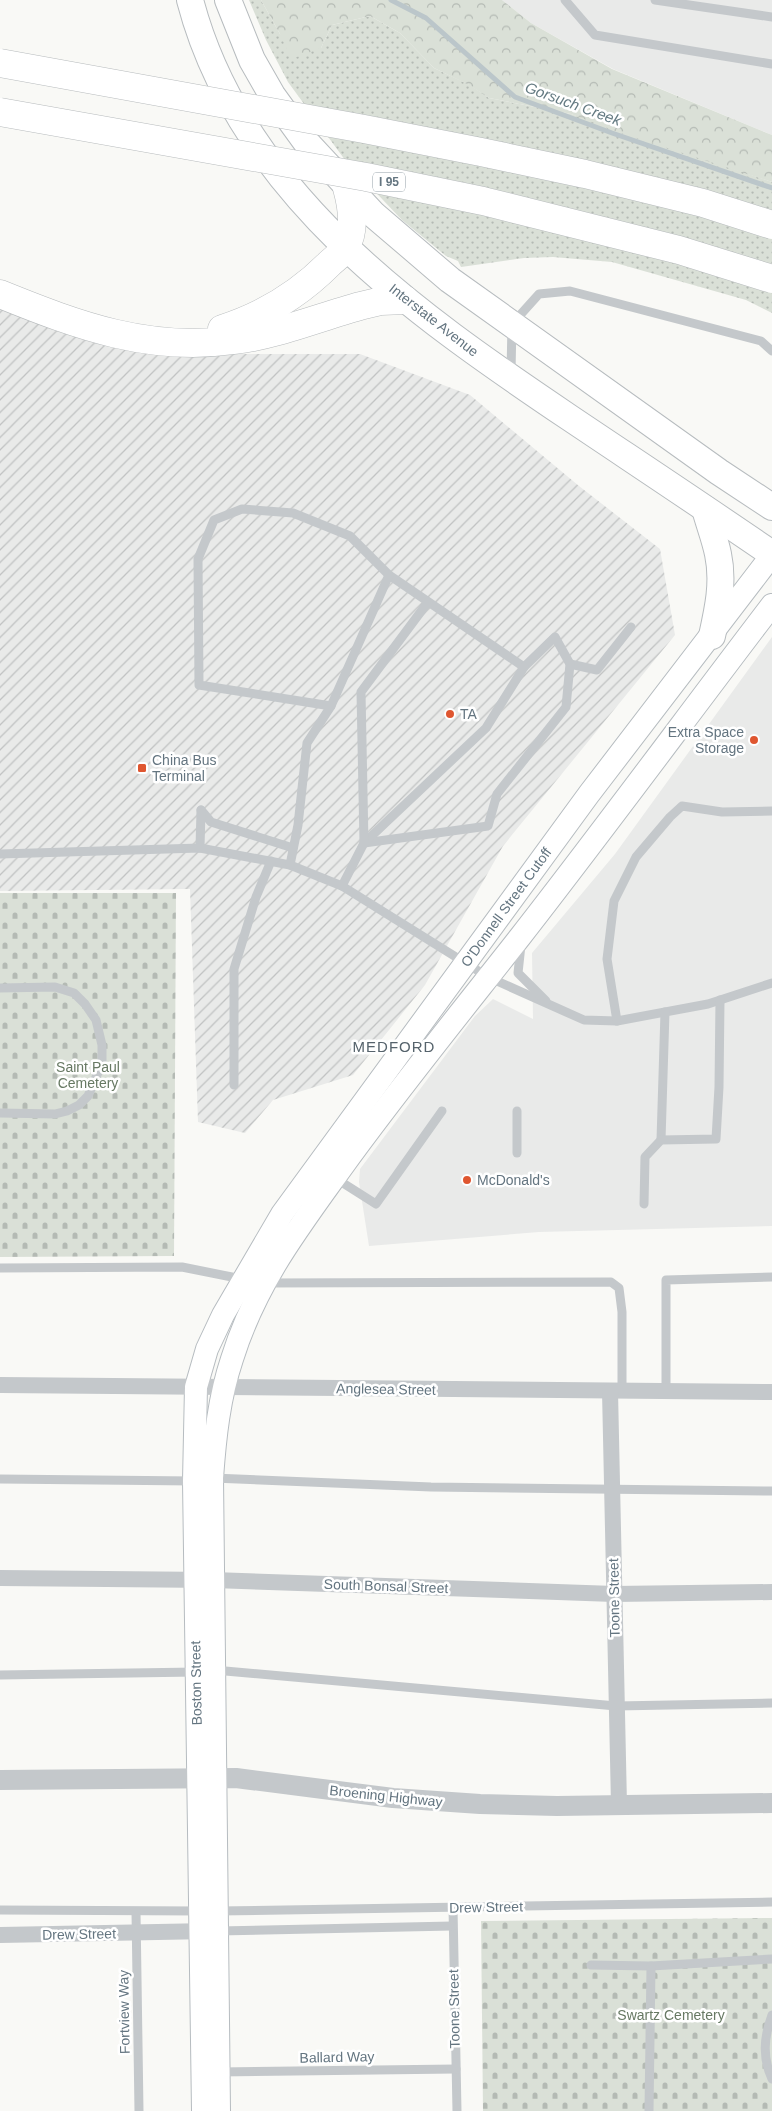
<svg xmlns="http://www.w3.org/2000/svg" width="772" height="2111" viewBox="0 0 772 2111" font-family="Helvetica,sans-serif">
<style>
.built{fill:#e9eae9}
.industrial{fill:url(#industrial-furrows)}
.grass{fill:url(#grass-dots)}
.forest{fill:url(#forest-crowns)}
.cemetery{fill:url(#cemetery-stones)}
.lines{fill:none;stroke-linecap:round;stroke-linejoin:round}
.stream{stroke:#bbc6ca;stroke-width:5}
.secondary-casing{stroke:#b6bcc0;stroke-width:24}
.primary-casing{stroke:#b7bcbf;stroke-width:28}
.motorway-casing{stroke:#b7bbbd;stroke-width:29}
.service{stroke:#c4c8cb;stroke-width:9}
.minor{stroke:#c4c8cb;stroke-width:16}
.tertiary{stroke:#c4c8cb;stroke-width:20}
.secondary{stroke:#fff;stroke-width:22}
.primary{stroke:#fff;stroke-width:26}
.motorway{stroke:#fff;stroke-width:28}
.motorway-bridge-casing{stroke:#b7bbbd;stroke-width:29;stroke-linecap:butt}
.motorway-bridge{stroke:#fff;stroke-width:28}
.poi-dot{fill:#df5630;stroke:#fff;stroke-width:2}
.labels{text-anchor:middle;stroke-width:5;stroke-linejoin:round;paint-order:stroke}
.shield{fill:#fff;stroke:#929ea6;stroke-width:1}
.shield-label{font-size:12px;font-weight:bold;fill:#647580}
.street-label{font-size:14px;fill:#647580;stroke:#fff}
.poi-label{font-size:14px;fill:#647580;stroke:#fff;text-anchor:start}
.park-label{font-size:14px;fill:#677963;stroke:#fff}
.water-label{font-size:15px;font-style:italic;fill:#647a82;stroke:#fff}
.neighbourhood-label{font-size:15px;letter-spacing:1px;fill:#56636c;stroke:#fff}
</style>
<defs>
<pattern id="industrial-furrows" width="10" height="10" patternUnits="userSpaceOnUse" patternTransform="scale(1.25)"><rect width="10" height="10" fill="#e9eae9"/><path d="M-1 1l2-2M0 10L10 0M9 11l2-2" fill="none" stroke="#c0c2c2"/></pattern>
<pattern id="grass-dots" width="8" height="8" patternUnits="userSpaceOnUse" patternTransform="scale(1.25)"><rect width="8" height="8" fill="#dae0d7"/><path d="M2 2h.1M6 6h.1" fill="none" stroke="#b4bab4" stroke-width="1.8" stroke-linecap="round"/></pattern>
<pattern id="forest-crowns" width="20" height="18" patternUnits="userSpaceOnUse" patternTransform="scale(1.25)"><rect width="20" height="18" fill="#dae0d7"/><path d="M2 6a3 3 0 1 1 6 0M12 15a3 3 0 1 1 6 0" fill="none" stroke="#b4bab4"/></pattern>
<pattern id="cemetery-stones" width="16" height="16" patternUnits="userSpaceOnUse" patternTransform="scale(1.25)"><rect width="16" height="16" fill="#dae0d7"/><path d="M2 7V4a2 2 0 0 1 4 0v3zM10 15v-3a2 2 0 0 1 4 0v3z" fill="#b4bab4"/></pattern>
</defs>
<rect width="100%" height="100%" fill="#f9f9f6"/>
<!-- built -->
<g class="built">
<path d="M502,0H772V135L613,69L531,23Z"/>
<path d="M772,637V1226L539,1232L369,1246L359,1182L360,1169L475,1016L493,999L533,1019L532,953L615,854Z"/>
</g>
<!-- industrial -->
<path class="industrial" d="M0,304L208,354H360L470,395L579,486L660,549L675,635L503,846L425,985L353,1075L273,1100L245,1133L198,1122L190,889L0,891Z"/>
<!-- grass -->
<path class="grass" d="M249,0H261L280,34L321,48L332,25L370,16L400,33L434,68L470,85L489,98L571,114L772,182V313L746,300L612,262L553,257L524,258L461,267L458,261L446,256L402,220L345,160L288,82L266,40Z"/>
<!-- forest -->
<path class="forest" d="M261,0H502L531,23L612,69L772,135V182L618,132L571,114L489,98L469,85L434,68L400,33L370,16L332,25L321,48L291,59L280,34Z"/>
<!-- cemetery -->
<g class="cemetery">
<path d="M0,893H176L174,1256L0,1257Z"/>
<path d="M772,1918V2111H483L481,1921Z"/>
</g>
<g class="lines">
<!-- stream -->
<path class="stream" d="M391,0L426,18L515,97L612,133L772,188"/>
<defs>
<g id="secondary">
<path d="M203,2111L194,1481L196,1387L207,1349L223,1315L282,1214L589,794L772,555"/>
<path d="M219,2111L212,1478C215,1437 219,1398 232,1359C256,1282 299,1227 345,1163C401,1086 461,1012 520,937C605,828 688,715 772,605"/>
</g>
<g id="primary">
<path d="M190,0C240,192 414,313 570,418C637,463 705,508 772,554"/>
<path d="M228,0L252,60L272,95L306,142L374,215L450,280L719,472L772,507"/>
<path d="M705,509C709,524 715,539 718,554C724,582 718,609 712,636"/>
</g>
<g id="motorway">
<path d="M0,294C79,326 149,352 235,340C276,335 320,317 360,306L381,301L405,300"/>
<path d="M222,329C263,316 298,295 329,264C334,259 342,254 345,248C356,230 352,206 347,188"/>
</g>
</defs>
<!-- secondary casing -->
<use href="#secondary" class="secondary-casing"/>
<!-- primary casing -->
<use href="#primary" class="primary-casing"/>
<!-- motorway casing -->
<use href="#motorway" class="motorway-casing"/>
<!-- service -->
<g class="service">
<path d="M565,0L595,35L772,64"/>
<path d="M655,0L772,17"/>
<path d="M511,372L512,324L539,294L570,291L761,341L772,351"/>
<path d="M570,664L597,670L631,627"/>
<path d="M331,706L199,685L198,559L214,520L242,509L293,513L350,536L389,575L524,667L555,637L570,664L566,707L497,794L488,826L364,843"/>
<path d="M201,810L211,822L293,848"/>
<path d="M364,843L486,728L524,667"/>
<path d="M200,848L201,810"/>
<path d="M0,854L200,848L290,865L342,886L488,977L584,1020L617,1021L708,1004L772,983"/>
<path d="M290,865L298,825L307,743L331,706L389,575"/>
<path d="M342,886L364,843L361,692L428,602"/>
<path d="M521,945L518,973L546,1001"/>
<path d="M0,988L55,987L74,993L85,1004L96,1020L102,1045V1063L88,1096L79,1105L67,1111L55,1114L0,1113"/>
<path d="M617,1021L607,959L614,901L636,857L670,817L682,806L722,812L772,811"/>
<path d="M234,1085V969L256,897L271,861"/>
<path d="M517,1111V1153"/>
<path d="M661,1140L665,1012"/>
<path d="M335,1178L376,1204L442,1111"/>
<path d="M644,1204L645,1157L661,1140L716,1139L719,1087L720,1000"/>
<path d="M0,1268L182,1267L242,1279"/>
<path d="M267,1283L611,1282L619,1288L622,1312V1391"/>
<path d="M666,1391V1280L772,1277"/>
<path d="M213,1478L431,1487L772,1491"/>
<path d="M0,1479L194,1481"/>
<path d="M214,1670L616,1706L772,1703"/>
<path d="M0,1675L196,1672"/>
<path d="M453,1908L457,2111"/>
<path d="M0,1910L200,1911"/>
<path d="M218,1911L772,1902"/>
<path d="M136,1912L139,2111"/>
<path d="M218,1931L452,1926"/>
<path d="M591,1965L651,1966L772,1959"/>
<path d="M772,2015C764,2037 762,2057 772,2079"/>
<path d="M219,2072L456,2069"/>
<path d="M649,2111L651,1966"/>
</g>
<!-- minor -->
<g class="minor">
<path d="M0,1385L772,1392"/>
<path d="M610,1391L619,1805"/>
<path d="M0,1578L213,1580L614,1594L772,1592"/>
<path d="M0,1935L210,1931"/>
</g>
<!-- tertiary -->
<path class="tertiary" d="M0,1780L236,1778L393,1798L480,1804L557,1806L772,1803"/>
<!-- secondary -->
<use href="#secondary" class="secondary"/>
<!-- primary -->
<use href="#primary" class="primary"/>
<!-- motorway -->
<use href="#motorway" class="motorway"/>
<defs>
<g id="motorway-bridge">
<path d="M0,63L364,129L481,152L585,174L703,203L772,225"/>
<path d="M0,112L366,177L483,201L679,250L772,279"/>
</g>
</defs>
<!-- motorway-bridge casing -->
<use href="#motorway-bridge" class="motorway-bridge-casing"/>
<!-- motorway-bridge -->
<use href="#motorway-bridge" class="motorway-bridge"/>
</g>
<!-- markers -->
<g class="poi-dot">
<circle cx="450" cy="714" r="5"/>
<circle cx="754" cy="740" r="5"/>
<rect x="137" y="763" width="10" height="10" rx="2.5"/>
<circle cx="467" cy="1180" r="5"/>
</g>
<g class="labels">
<!-- shield labels -->
<rect class="shield" x="373" y="172.5" width="32" height="19" rx="4"/>
<g class="shield-label">
<text x="389" y="186">I 95</text>
</g>
<!-- street labels -->
<g class="street-label">
<text transform="translate(434 320) rotate(38)" y="5">Interstate Avenue</text>
<text transform="translate(506 907) rotate(-54)" y="5">O'Donnell Street Cutoff</text>
<text transform="translate(386 1389) rotate(1)" y="5">Anglesea Street</text>
<text transform="translate(386 1586) rotate(2)" y="5">South Bonsal Street</text>
<text transform="translate(614 1598) rotate(-91)" y="5">Toone Street</text>
<text transform="translate(196 1683) rotate(-91)" y="5">Boston Street</text>
<text transform="translate(386 1796) rotate(6)" y="5">Broening Highway</text>
<text transform="translate(486 1907) rotate(-1)" y="5">Drew Street</text>
<text transform="translate(79 1934) rotate(-1)" y="5">Drew Street</text>
<text transform="translate(454 2009) rotate(-91)" y="5">Toone Street</text>
<text transform="translate(124 2012) rotate(-91)" y="5">Fortview Way</text>
<text transform="translate(337 2057) rotate(-1)" y="5">Ballard Way</text>
</g>
<!-- poi labels -->
<g class="poi-label">
<text x="460" y="719">TA</text>
<text x="744" y="737" text-anchor="end">Extra Space<tspan x="744" dy="16">Storage</tspan></text>
<text x="152" y="765">China Bus<tspan x="152" dy="16">Terminal</tspan></text>
<text x="477" y="1185">McDonald's</text>
</g>
<!-- park labels -->
<g class="park-label">
<text x="88" y="1072">Saint Paul<tspan x="88" dy="16">Cemetery</tspan></text>
<text x="671" y="2020">Swartz Cemetery</text>
</g>
<!-- water labels -->
<g class="water-label">
<text transform="translate(573 104) rotate(20)" y="5">Gorsuch Creek</text>
</g>
<!-- neighbourhood labels -->
<g class="neighbourhood-label">
<text x="394" y="1052">MEDFORD</text>
</g>
</g>
</svg>
